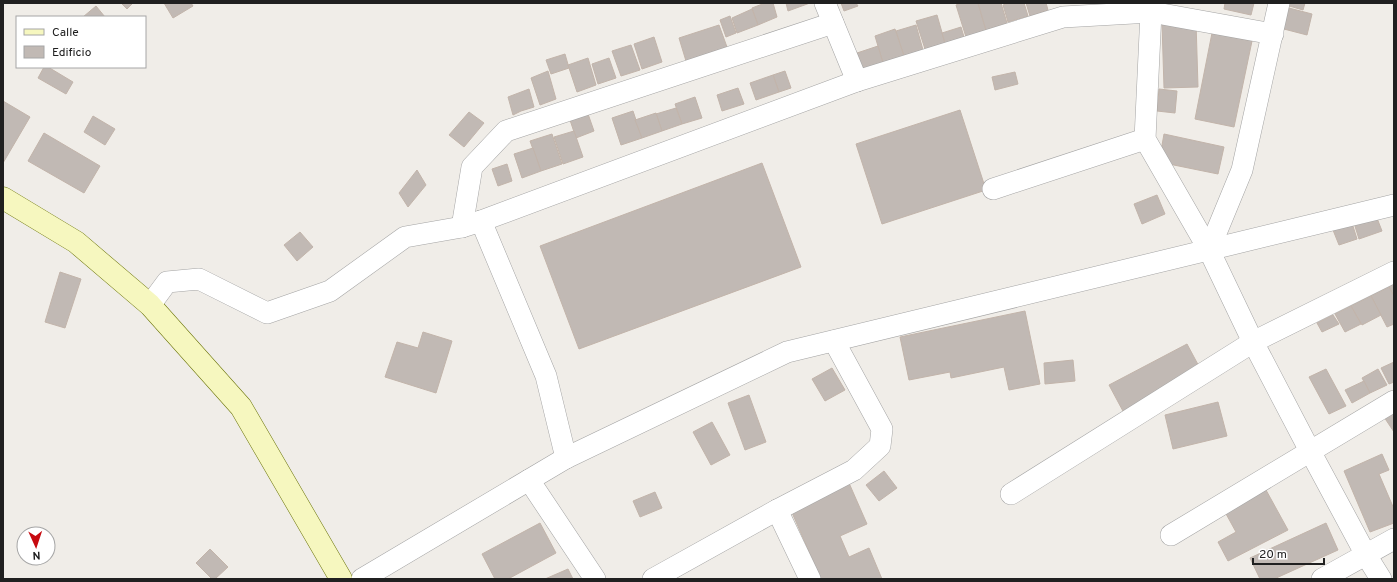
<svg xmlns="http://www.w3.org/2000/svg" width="1397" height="582" viewBox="0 0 1397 582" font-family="Overpass,sans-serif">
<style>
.building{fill:#c1b9b4;stroke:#c2b4aa}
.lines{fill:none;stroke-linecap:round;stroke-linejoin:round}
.minor-casing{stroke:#a4a4a4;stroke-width:22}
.secondary-casing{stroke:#6c750a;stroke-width:23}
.minor{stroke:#fff;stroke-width:21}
.secondary{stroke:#f6f7bf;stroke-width:22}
</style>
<rect width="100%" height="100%" fill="#f0ede8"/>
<!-- building -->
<g class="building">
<path d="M121,3H133L127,9Z"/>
<path d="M164,3H191L193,6L173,18Z"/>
<path d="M765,3H773L777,17L758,25L752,8Z"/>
<path d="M786,3H810L788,11Z"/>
<path d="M841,3H856L858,6L844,11Z"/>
<path d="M961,3H978L986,30L966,37L956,5Z"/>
<path d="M978,3H1001L1007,23L986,30Z"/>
<path d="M1009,3H1024L1028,16L1008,22L1003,5Z"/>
<path d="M1026,3H1046L1048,10L1030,16Z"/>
<path d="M1225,3H1254L1251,15L1224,9Z"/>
<path d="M1286,3H1305L1303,10L1286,5Z"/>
<path d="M96,6L105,17H83Z"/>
<path d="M1285,7L1312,14L1307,35L1280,28Z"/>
<path d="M752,9L758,25L737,33L732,18Z"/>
<path d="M937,15L945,43L925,49L916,21Z"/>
<path d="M730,16L736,33L726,37L720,20Z"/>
<path d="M1196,22L1198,87L1164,88L1162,23Z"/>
<path d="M719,25L727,47L686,61L679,38Z"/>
<path d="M916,25L923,50L904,56L896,31Z"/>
<path d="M961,27L964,37L945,43L942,33Z"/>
<path d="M895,29L904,56L883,63L875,36Z"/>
<path d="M1212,33L1252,41L1234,127L1195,119Z"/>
<path d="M654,37L662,62L642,69L634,44Z"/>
<path d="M631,45L640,70L621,76L612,51Z"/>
<path d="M878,46L883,63L862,70L857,53Z"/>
<path d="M565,54L569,68L551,74L546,60Z"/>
<path d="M588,58L596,85L577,92L568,65Z"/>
<path d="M609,58L616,78L598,84L592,64Z"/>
<path d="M44,67H48L73,82L66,94L38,78Z"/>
<path d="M548,71L556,99L540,105L531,78Z"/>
<path d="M785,71L791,88L779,92L773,75Z"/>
<path d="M1015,72L1018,84L995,90L992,77Z"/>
<path d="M773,75L779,92L756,100L750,83Z"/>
<path d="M738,88L744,104L722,111L717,95Z"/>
<path d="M529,89L534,107L521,111L513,115L508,97Z"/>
<path d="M1159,89L1177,91L1175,113L1157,111Z"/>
<path d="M695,97L702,118L682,124L675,104Z"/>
<path d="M3,101L30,117L3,163Z"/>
<path d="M676,108L682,124L662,131L656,114Z"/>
<path d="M960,110L986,190L882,224L856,144Z"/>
<path d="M587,111L594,131L576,138L569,117Z"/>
<path d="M633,111L642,138L621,145L612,118Z"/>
<path d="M469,112L484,123L464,147L449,135Z"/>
<path d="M656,113L662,131L642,138L635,120Z"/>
<path d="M93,116L115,129L105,145L84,132Z"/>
<path d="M574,131L583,157L563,164L554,137Z"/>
<path d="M44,133L100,166L84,193L28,161Z"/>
<path d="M552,134L562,164L541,171L530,141Z"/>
<path d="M1164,134L1224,147L1218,174L1159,162Z"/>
<path d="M533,148L541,171L522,178L514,154Z"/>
<path d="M762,163L801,267L579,349L540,246Z"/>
<path d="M507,164L512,181L498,186L492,169Z"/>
<path d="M417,170L426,185L408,207L399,193Z"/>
<path d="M1157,195L1165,214L1142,224L1134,204Z"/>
<path d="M1375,213L1382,231L1359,239L1353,220Z"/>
<path d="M1352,223L1357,239L1339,245L1333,230Z"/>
<path d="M300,232L313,247L297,261L284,245Z"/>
<path d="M60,272L81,279L65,328L45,322Z"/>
<path d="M1394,284V296L1389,287Z"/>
<path d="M1389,287L1394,296V324L1387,327L1371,296Z"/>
<path d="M1371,296L1381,315L1362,325L1351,306Z"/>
<path d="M1351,306L1361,324L1345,332L1335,314Z"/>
<path d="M1025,311L1040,384L1009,390L1004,367L951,378L950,372L909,380L900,337Z"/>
<path d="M1333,315L1339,324L1322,332L1317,323Z"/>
<path d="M423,332L452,341L436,393L385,377L397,342L418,348Z"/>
<path d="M1187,344L1202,372L1124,413L1109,385Z"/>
<path d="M1073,360L1075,381L1045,384L1044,363Z"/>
<path d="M1394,362V382L1389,384L1381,368Z"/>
<path d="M832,368L845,390L825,401L812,379Z"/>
<path d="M1326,369L1346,406L1329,414L1309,377Z"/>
<path d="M1378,369L1387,385L1370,393L1362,378Z"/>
<path d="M1364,381L1370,393L1352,403L1345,390Z"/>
<path d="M749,395L766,442L745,450L728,403Z"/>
<path d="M1218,402L1227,436L1173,449L1165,415Z"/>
<path d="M1394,411V432L1384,417Z"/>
<path d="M712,422L730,455L711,465L693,432Z"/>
<path d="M1382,454L1389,470L1379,474L1394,509V523L1370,532L1344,471Z"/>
<path d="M884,471L897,488L879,501L866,485Z"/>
<path d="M849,483L867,524L840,536L849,557L869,548L882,579H821L790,508Z"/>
<path d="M1266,490L1288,530L1228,561L1218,542L1236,532L1225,512Z"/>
<path d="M655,492L662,508L640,517L633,501Z"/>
<path d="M540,523L556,553L508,579H495L482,554Z"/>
<path d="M1326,523L1338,550L1274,579H1260L1250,558Z"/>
<path d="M210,549L228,567L215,579H212L196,563Z"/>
<path d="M568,569L573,579H545Z"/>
</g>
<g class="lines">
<defs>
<g id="minor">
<path d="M825,3L857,81"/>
<path d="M1153,3L1151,12L1145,139L1209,250L1253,342L1310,451L1366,555L1381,579"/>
<path d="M993,189L1145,139"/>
<path d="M481,221L546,376L566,458"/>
<path d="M462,227L472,167L506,131L833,23"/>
<path d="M1209,250L1242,170L1279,3"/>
<path d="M150,305L167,282L199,279L267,313L330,291L405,237L462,227L481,221L857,81L1063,17L1151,12L1273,34"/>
<path d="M529,480L595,579"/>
<path d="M1011,494L1253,342L1394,272"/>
<path d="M777,510L810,579"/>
<path d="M1171,535L1394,401"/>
<path d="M362,579L566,458L787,352L1394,205"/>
<path d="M653,579L777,510L854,470L880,446L882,429L834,341"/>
<path d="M1322,579L1394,539"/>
</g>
<path id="secondary" d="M3,198L76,242L150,305L241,407L341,579"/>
</defs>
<!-- minor casing -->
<use href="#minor" class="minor-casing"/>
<!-- secondary casing -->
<use href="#secondary" class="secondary-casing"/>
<!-- minor -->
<use href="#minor" class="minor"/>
<!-- secondary -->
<use href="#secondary" class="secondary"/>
</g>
<!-- border -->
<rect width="1397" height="582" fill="none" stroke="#202020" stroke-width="8"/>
<!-- legend -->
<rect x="16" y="16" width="130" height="52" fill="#ffffff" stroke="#a6a6a6"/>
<rect x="24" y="29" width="20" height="6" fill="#f6f7bf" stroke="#a6a6a6"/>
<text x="52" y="36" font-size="12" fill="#202020">Calle</text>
<rect x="24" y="46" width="20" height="12" fill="#c1b9b4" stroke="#a6a6a6"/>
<text x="52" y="56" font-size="12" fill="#202020">Edificio</text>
<!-- north arrow -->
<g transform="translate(36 546) rotate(177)"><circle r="19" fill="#ffffff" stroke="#a6a6a6"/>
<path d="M0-3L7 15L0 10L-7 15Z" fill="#c70a10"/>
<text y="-6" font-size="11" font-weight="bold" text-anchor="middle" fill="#202020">N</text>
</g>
<!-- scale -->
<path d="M1253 558v6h71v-6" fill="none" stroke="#202020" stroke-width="2"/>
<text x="1259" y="558" font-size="12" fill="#202020" stroke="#ffffff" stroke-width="3" paint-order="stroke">20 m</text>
</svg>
